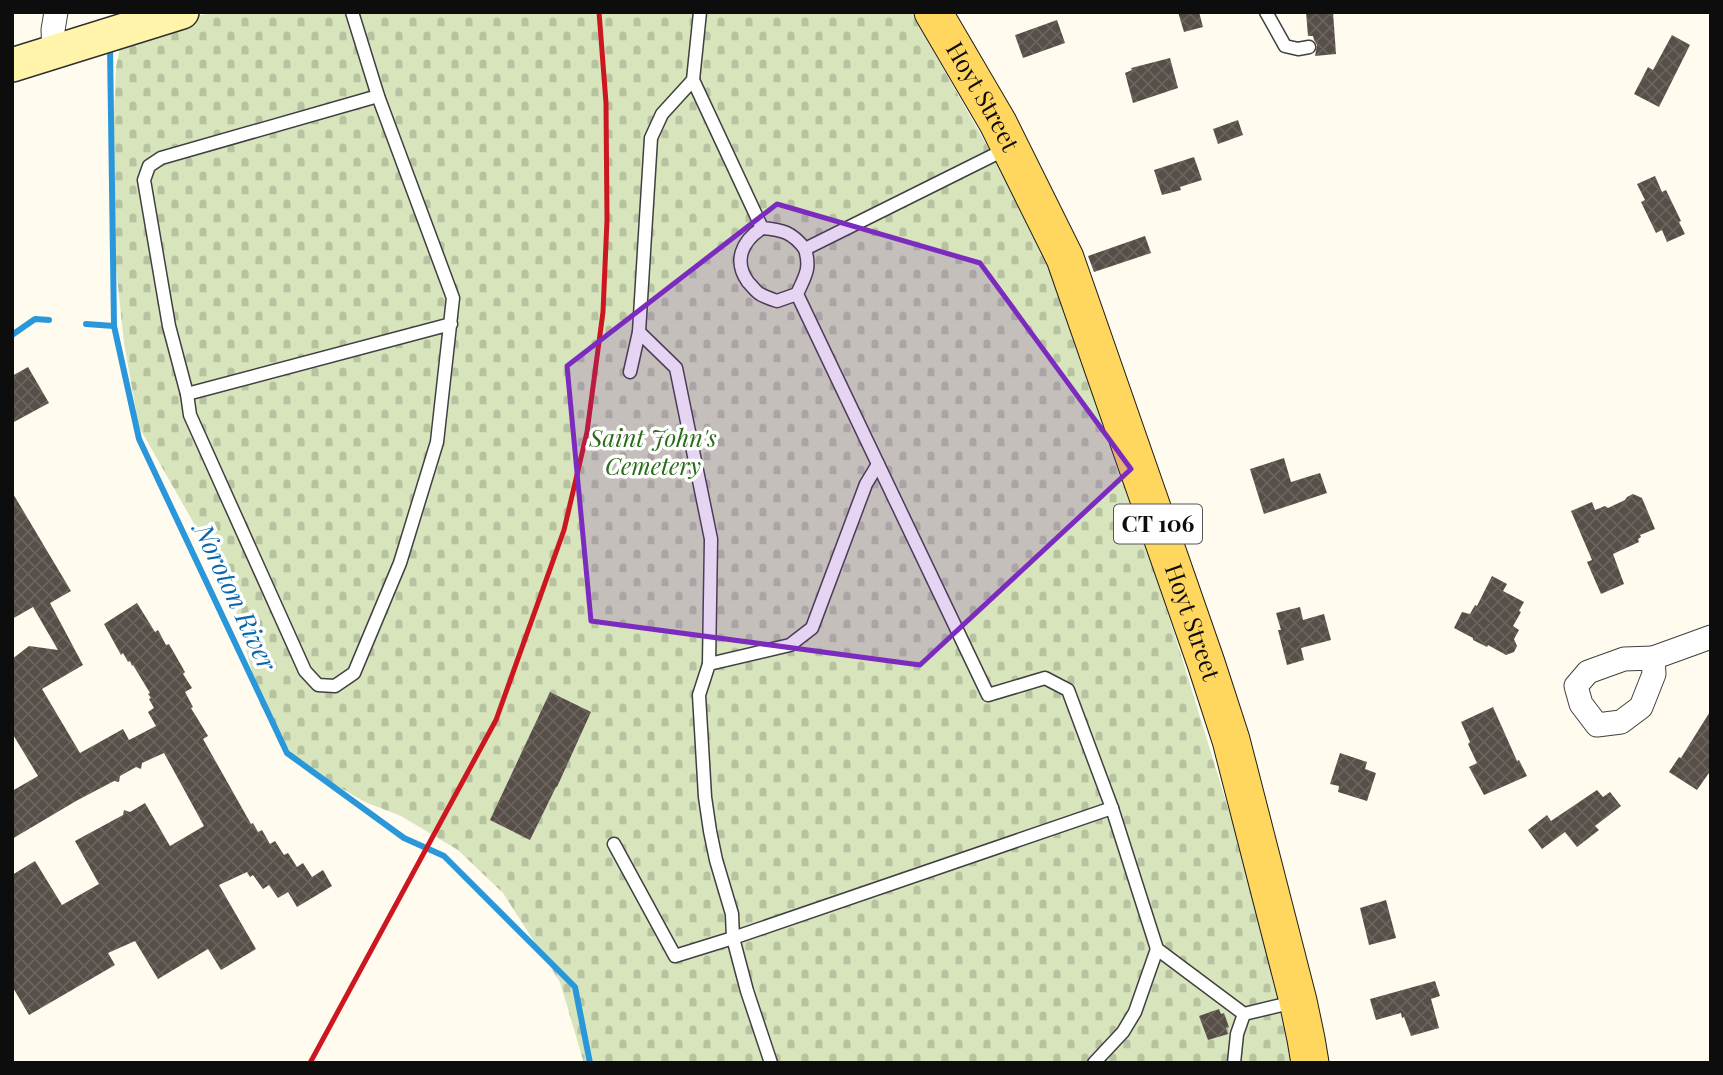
<svg xmlns="http://www.w3.org/2000/svg" width="1723" height="1075" viewBox="0 0 1723 1075" font-family="'Playfair Display',serif">
<style>
.cemetery{fill:url(#cemetery-stones)}
.lines{fill:none;stroke-linecap:round;stroke-linejoin:round}
.stream{stroke:#2b97db;stroke-width:6}
.building{fill:url(#building-cross-hatch)}
.lane-casing{stroke:#404040;stroke-width:15}
.street-casing{stroke:#404040;stroke-width:25}
.secondary-casing{stroke:#2f2f2f;stroke-width:36}
.primary-casing{stroke:#1e1e1e;stroke-width:39}
.lane{stroke:#fff;stroke-width:12}
.street{stroke:#fff;stroke-width:23}
.secondary{stroke:#fff4a9;stroke-width:33}
.primary{stroke:#ffd65e;stroke-width:37}
.rail{stroke:#cc1721;stroke-width:5}
.marked{fill:#7b2cbf;fill-opacity:0.2;stroke:#7b2cbf;stroke-width:5;stroke-linejoin:round}
.labels{text-anchor:middle;stroke-width:7;stroke-linejoin:round;paint-order:stroke}
.shield{fill:#fff;stroke:#565656;stroke-width:2}
.shield-label{font-size:23px;font-weight:bold;fill:#0d0d0d}
.street-label{font-size:24px;fill:#0d0d0d;stroke:#fff}
.park-label{font-size:24px;font-style:italic;fill:#296c17;stroke:#fff}
.water-label{font-size:26px;font-style:italic;fill:#0967ac;stroke:#fff}
</style>
<defs>
<pattern id="cemetery-stones" width="16" height="16" patternUnits="userSpaceOnUse" patternTransform="scale(1.75)"><rect width="16" height="16" fill="#d7e4bc"/><path d="M2 7V4a2 2 0 0 1 4 0v3zM10 15v-3a2 2 0 0 1 4 0v3z" fill="#b7c2a0"/></pattern>
<pattern id="building-cross-hatch" width="8" height="8" patternUnits="userSpaceOnUse" patternTransform="scale(1.75)"><rect width="8" height="8" fill="#574e48"/><path d="M0 0l8 8M0 8l8-8" fill="none" stroke="#6a635e"/></pattern>
</defs>
<rect width="100%" height="100%" fill="#fffbee"/>
<!-- cemetery -->
<path class="cemetery" d="M213,12H911L1056,267L1181,655L1235,831L1301,1063H584L560,982L503,893L458,850L401,816L365,802L298,763L261,706L229,585L139,427L124,343L110,210L116,67L122,37Z"/>
<g class="lines">
<!-- stream -->
<g class="stream">
<path d="M110,46L114,326L139,439L287,753L404,838L444,856L575,987L590,1063"/>
<path d="M86,324L114,326"/>
<path d="M12,335L35,319L49,320"/>
</g>
</g>
<!-- building -->
<g class="building">
<path d="M1178,12H1199L1203,27L1184,32Z"/>
<path d="M1306,12H1333L1336,54L1315,56L1317,45L1314,40L1313,36H1308Z"/>
<path d="M1057,20L1065,43L1023,58L1015,35Z"/>
<path d="M1672,35L1690,45L1659,107L1634,94L1648,67L1653,70Z"/>
<path d="M1170,58L1178,88L1133,103L1125,73L1132,70L1131,68Z"/>
<path d="M1238,120L1243,135L1218,144L1213,129Z"/>
<path d="M1194,157L1202,180L1180,187L1181,190L1162,195L1154,170Z"/>
<path d="M1655,176L1662,192L1666,190L1681,221L1679,222L1685,234L1667,242L1662,230L1656,233L1641,202L1645,200L1637,184Z"/>
<path d="M1145,236L1151,253L1094,272L1088,256Z"/>
<path d="M28,367L49,403L12,423V376Z"/>
<path d="M1284,458L1291,482L1320,473L1327,493L1264,514L1250,469Z"/>
<path d="M12,492L71,591L50,603L83,665L42,689L80,753L123,729L129,740L156,726L148,712L154,708L149,699L151,698L148,694L150,693L133,665L132,666L130,661L128,662L123,653L121,655L104,624L137,603L155,632L158,630L166,645L169,644L185,672L183,674L192,688L185,692L193,707L191,708L208,736L203,739L251,824L253,823L258,832L262,830L270,844L275,841L284,855L288,853L297,867L303,863L312,877L323,870L332,886L297,907L288,892L278,898L269,885L263,889L253,875L250,877L247,872L219,885L256,949L221,970L208,949L158,979L135,941L108,953L115,965L29,1015L12,986V875L35,861L62,905L99,884L75,841L123,815L124,810L130,812L145,803L170,846L204,826L164,753L142,763L141,769L136,767L120,776L119,782L114,781L76,801L12,839V791L38,776L12,733V659L29,646L58,650L33,607L12,619Z"/>
<path d="M1633,494L1642,498L1655,529L1640,535L1641,537L1638,539L1639,542L1613,554L1624,584L1601,594L1587,562L1592,560L1571,511L1592,502L1595,510L1605,506L1608,508L1625,500L1627,497Z"/>
<path d="M1492,576L1507,584L1503,591L1524,602L1519,611L1521,612L1513,626L1519,630L1514,639L1517,646L1514,652L1506,655L1488,645L1487,647L1473,640V638L1454,628L1462,612L1470,614L1475,605L1477,606Z"/>
<path d="M1300,607L1303,620L1324,614L1331,640L1301,648L1304,660L1287,665L1278,630H1281L1276,613Z"/>
<path d="M550,692L591,712L557,787H556L530,840L490,820Z"/>
<path d="M1493,707L1517,761L1519,760L1527,776L1484,795L1469,767L1477,763L1468,744L1470,742L1461,722Z"/>
<path d="M1711,710V770L1697,790L1669,772L1679,757L1681,758Z"/>
<path d="M1340,753L1367,762L1365,769L1376,773L1367,801L1338,792L1339,786L1330,784Z"/>
<path d="M1597,790L1603,797L1610,792L1621,806L1595,826L1599,830L1577,847L1565,832L1542,849L1528,830L1547,815L1551,821Z"/>
<path d="M1386,900L1396,938L1369,945L1360,908Z"/>
<path d="M1435,981L1440,996L1431,999L1439,1028L1411,1036L1404,1017L1402,1018L1401,1013L1376,1020L1370,999Z"/>
<path d="M1219,1009L1221,1014L1224,1013L1229,1027L1226,1028L1228,1034L1208,1040L1199,1016Z"/>
</g>
<g class="lines">
<defs>
<g id="lane">
<path d="M352,12L378,96L453,298L437,442L400,563L354,673L335,686L318,685L305,671L190,415L187,394L451,324"/>
<path d="M700,12L693,80L762,228C783,230 792,232 805,249L1006,149"/>
<path d="M1266,12L1285,46L1298,49L1309,47"/>
<path d="M762,228C742,241 733,261 748,282C752,286 756,292 760,294C765,297 771,299 777,301L797,294"/>
<path d="M639,332L676,368L711,539L709,664"/>
<path d="M630,372L639,332L651,138L662,114L693,80"/>
<path d="M187,394L169,326L144,180L149,166L161,158L378,96"/>
<path d="M1112,808L1157,949L1244,1014L1294,1002"/>
<path d="M614,844L675,956L733,938L732,914L716,860L710,831L705,797L699,695L709,664L790,645L812,628L866,484L878,464"/>
<path d="M771,1063L747,991L733,938L1112,808L1068,690L1045,678L988,695L797,294C805,276 811,269 805,249"/>
<path d="M1094,1063L1123,1032L1135,1012L1157,949"/>
<path d="M1234,1063L1237,1034L1244,1014"/>
</g>
<g id="street">
<path d="M54,52L53,30L56,12"/>
<path d="M1653,658L1654,674L1641,707L1621,722L1597,725L1581,704L1576,686L1588,672L1624,659Z"/>
<path d="M1653,658L1711,637"/>
</g>
<path id="secondary" d="M12,65L182,12"/>
<g id="primary">
<path id="s1" d="M933,12L998,123L1065,258L1206,663L1231,740L1298,1001L1306,1039L1310,1063"/>
</g>
</defs>
<!-- lane casing -->
<use href="#lane" class="lane-casing"/>
<!-- street casing -->
<use href="#street" class="street-casing"/>
<!-- secondary casing -->
<use href="#secondary" class="secondary-casing"/>
<!-- primary casing -->
<use href="#primary" class="primary-casing"/>
<!-- lane -->
<use href="#lane" class="lane"/>
<!-- street -->
<use href="#street" class="street"/>
<!-- secondary -->
<use href="#secondary" class="secondary"/>
<!-- primary -->
<use href="#primary" class="primary"/>
<!-- rail -->
<path class="rail" d="M310,1063L496,720L564,530L587,432L603,312L607,220L606,103L599,12"/>
</g>
<!-- marked area -->
<path class="marked" d="M777,204L980,263L1131,469L920,665L591,621L567,366Z"/>
<g class="labels">
<!-- shield labels -->
<rect class="shield" x="1114" y="504.5" width="88" height="39" rx="5"/>
<g class="shield-label">
<text x="1158" y="532">CT 106</text>
</g>
<!-- street labels -->
<g class="street-label">
<text dy="8" stroke="none"><textPath href="#s1" startOffset="98">Hoyt Street</textPath></text>
<text dy="8" stroke="none"><textPath href="#s1" startOffset="665">Hoyt Street</textPath></text>
</g>
<!-- park labels -->
<g class="park-label">
<text x="653" y="447">Saint John's<tspan x="653" dy="28">Cemetery</tspan></text>
</g>
<!-- water labels -->
<g class="water-label">
<text transform="translate(235 597) rotate(65)" y="9">Noroton River</text>
</g>
</g>
<!-- border -->
<rect width="1723" height="1075" fill="none" stroke="#0d0d0d" stroke-width="28"/>
</svg>
